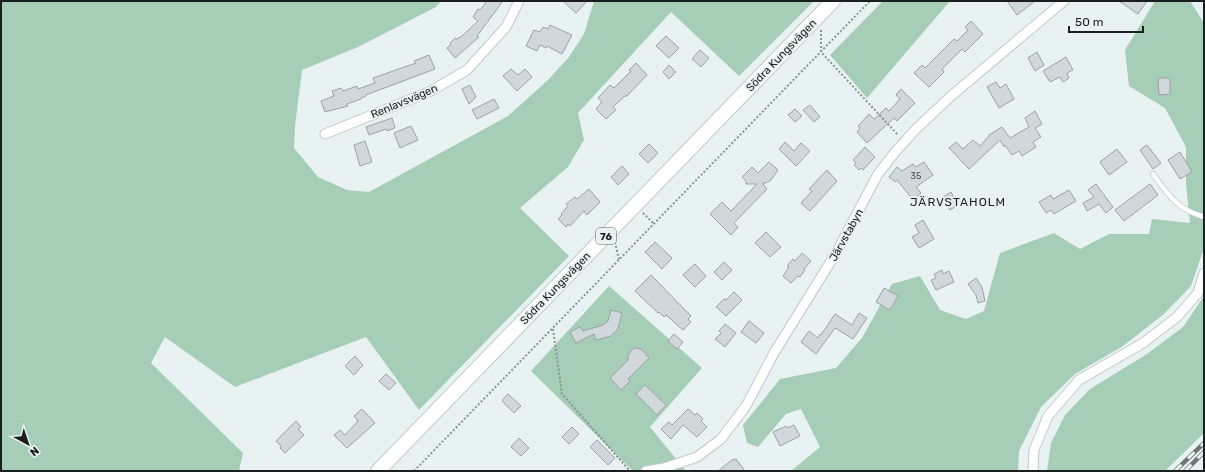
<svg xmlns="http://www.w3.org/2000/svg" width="1205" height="472" viewBox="0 0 1205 472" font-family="Rubik,sans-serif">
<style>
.green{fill:#a6cdb5}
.building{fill:#d0d8db;stroke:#9ba2a5}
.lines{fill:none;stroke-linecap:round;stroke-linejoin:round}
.service-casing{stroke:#c0c9c9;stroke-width:6}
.minor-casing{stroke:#c0c9c9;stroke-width:11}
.primary-casing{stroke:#c0c9c9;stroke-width:16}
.path{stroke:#8c9393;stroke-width:2;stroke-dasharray:2 2;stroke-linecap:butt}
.service{stroke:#fff;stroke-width:4.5}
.minor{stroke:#fff;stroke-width:9}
.primary{stroke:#fff;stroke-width:14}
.rail-casing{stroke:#6f7575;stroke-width:4.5}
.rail{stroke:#e9f2f2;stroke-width:3;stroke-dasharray:9;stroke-linecap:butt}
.labels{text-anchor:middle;stroke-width:3.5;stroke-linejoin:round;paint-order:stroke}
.number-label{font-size:9px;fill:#484c4d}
.shield{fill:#e9f2f2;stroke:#585e5e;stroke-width:1}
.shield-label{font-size:10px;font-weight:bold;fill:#1a1e1e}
.street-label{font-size:11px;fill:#1a1e1e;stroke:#e9f2f2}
.neighbourhood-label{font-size:12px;letter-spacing:1px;fill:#1a1e1e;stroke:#e9f2f2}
</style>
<rect width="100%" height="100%" fill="#e9f2f2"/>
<!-- green -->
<g class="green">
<path d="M1,1H441L436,7L358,47L302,70L295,126L294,148L318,177L347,190L369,192L508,116L548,80L569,57L584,34L594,1H814L739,76L671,12L578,113L584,140L568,167L520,208L569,256L419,410L366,337L235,387L165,337L151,363L243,453L239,471H1Z"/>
<path d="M883,1H950L867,98L830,55Z"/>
<path d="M1155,1H1190L1204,23V248L1191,286L1164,314L1123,346L1075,374L1041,407L1019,451L1018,471H791L820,447L801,409L786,414L758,447L747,443L743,425L780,379L836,368L862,338L892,284L920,276L940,310L966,319L984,311L1000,253L1054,233L1080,249L1109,234H1149L1152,219L1190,223L1186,184V147L1165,108L1129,86L1125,50Z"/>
<path d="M609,286L702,368L650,427L686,471H633L531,371Z"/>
<path d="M1204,296V433L1165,471H1047L1051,443L1065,415L1090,389L1147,354L1183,327Z"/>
</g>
<!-- building -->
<g class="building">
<path d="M487,1H503L477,36L479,37L455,58L447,48L451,44L450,43L455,38L457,39L462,36L478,21L473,17L478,9L480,10Z"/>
<path d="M563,1H587L576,13Z"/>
<path d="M1007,1H1035L1017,15Z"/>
<path d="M1119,1H1147L1138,14Z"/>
<path d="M971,21L983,34L965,52L962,49L942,69L944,72L929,87L914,73L922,65L925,68L954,39L957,41L968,30L965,27Z"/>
<path d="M550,25L572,35L562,54L547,46L546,48L540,45L537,51L526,46L534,30L540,32L543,27L548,29Z"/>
<path d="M666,36L679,48L669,58L656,46Z"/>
<path d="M700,50L709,58L701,67L692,59Z"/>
<path d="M1037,52L1044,65L1035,71L1028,58Z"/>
<path d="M429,55L435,69L366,95V96L361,98V99L347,104L348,106L325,112L321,101L334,96L332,91L341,88L343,91L357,86L358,89L375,83L373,78L416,63L414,61Z"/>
<path d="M1066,57L1073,70L1067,73L1069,78L1063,82L1060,77L1050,82L1043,71Z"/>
<path d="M636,63L647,75L627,96H625L613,107L616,110L606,119L596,109L602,102L598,98L610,85L614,88L631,71L629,70Z"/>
<path d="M669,65L676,72L669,79L663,72Z"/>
<path d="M511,69L518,75L525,69L532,77L517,91L503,76Z"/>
<path d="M1158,78H1170V94L1159,95Z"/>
<path d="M996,82L1000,88L1006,84L1014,99L999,108L987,87Z"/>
<path d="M470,85L476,97L469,104L462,89Z"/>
<path d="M901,89L915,103L897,121L894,118L867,143L857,132L860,128L858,126L869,114L874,119L886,108L889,111L900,99L896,95Z"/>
<path d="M494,99L499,108L477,119L472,110Z"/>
<path d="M810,105L820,117L814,122L803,110Z"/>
<path d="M795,109L802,116L795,122L788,115Z"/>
<path d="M1035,111L1042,124L1035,128L1041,137L1033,142L1036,147L1022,156L1019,151L1012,155L1005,145L1004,147L1000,140L969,169L949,148L956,142L963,149L973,140L980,146L989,136V135L1002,127L1010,138L1029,127L1025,118Z"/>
<path d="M392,118L395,128L387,131L386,129L369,135L366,127Z"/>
<path d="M411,126L418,140L400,148L394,133Z"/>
<path d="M365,141L372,162L360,166L354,145Z"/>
<path d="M785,142L794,151L801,143L810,151L796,166L779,149Z"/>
<path d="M649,144L658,153L648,163L639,154Z"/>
<path d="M1147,145L1161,163L1153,169L1140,150Z"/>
<path d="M865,147L875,157L863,170L861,168L859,170L854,165L856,163L853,160Z"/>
<path d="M1117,149L1127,162L1109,175L1100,162Z"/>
<path d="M1180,152L1192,172L1180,179L1168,160Z"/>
<path d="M769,162L778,170L771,180L766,183H762L767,189L734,223L738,227L731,235L710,214L722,202L731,211L757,184H746V181L742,177L752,167L758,173Z"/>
<path d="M924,162L933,175L916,187L921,193L913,200L897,180L895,182L889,177L897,167L902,171L913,164L916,167Z"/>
<path d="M622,166L629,174L618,185L611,177Z"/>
<path d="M827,170L837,181L810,211L801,203L812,191L809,189Z"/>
<path d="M1096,184L1113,207L1106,213L1099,204L1087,211L1083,203L1094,197L1088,190Z"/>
<path d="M1150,184L1158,195L1124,221L1115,210Z"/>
<path d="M589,189L600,202L587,215L584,211L570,226L568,224L566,227L558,219L562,215L561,214L568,206L566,204L575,197L577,199Z"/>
<path d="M1069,190L1076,201L1054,214L1051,210L1046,213L1039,202L1051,195L1053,199Z"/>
<path d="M951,192L958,205L950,210L943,197Z"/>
<path d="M923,220L934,239L919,248L912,237L919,233L915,225Z"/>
<path d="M766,232L781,247L770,257L755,243Z"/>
<path d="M655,242L672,258L662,269L645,252Z"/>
<path d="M802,253L811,261L804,269L805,270L800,277L798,276L791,283L783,276L789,267L787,266L793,259L795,261Z"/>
<path d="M724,262L732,270L722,280L714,272Z"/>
<path d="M695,264L706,276L695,287L683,275Z"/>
<path d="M942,270L943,274L949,271L954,282L936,290L931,280L936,278L934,274Z"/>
<path d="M651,275L691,316L688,319L691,322L683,330L666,315L664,317L659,312L658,313L635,291Z"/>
<path d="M976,278L982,287L985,301L978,303L976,295L968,284Z"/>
<path d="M884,288L898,296L890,310L876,302Z"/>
<path d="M734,292L742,300L726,316L716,307L724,299L726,300Z"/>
<path d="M611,310L622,313L618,329L611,336L596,340L594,334L576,343L570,332L580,327L583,331L603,325L608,321Z"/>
<path d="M859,313L867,318L853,339L835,328L816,354L801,342L809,331L818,338L820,334L821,335L835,314L852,325Z"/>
<path d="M749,321L764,333L756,343L741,332Z"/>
<path d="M725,324L736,333L725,347L715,339L721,333L719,331Z"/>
<path d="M674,334L683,342L677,349L668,341Z"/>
<path d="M634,348L641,349L649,358L628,379L630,381L621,390L610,378L628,360V355Z"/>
<path d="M355,356L363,365L354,375L345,366Z"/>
<path d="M386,374L396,383L389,390L379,381Z"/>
<path d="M645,385L666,405L657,415L636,394Z"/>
<path d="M508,394L521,406L514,413L502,401Z"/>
<path d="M362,409L375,423L347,448L334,435L340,430L345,435L358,421L354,416Z"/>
<path d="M688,409L695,415L697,413L703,419L701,421L707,427L697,437L683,425L671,439L661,429L669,422L672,425Z"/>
<path d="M296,421L301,427L298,429L304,435L285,453L280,448L281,446L276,441Z"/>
<path d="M794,425L800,436L780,446L773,432L786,426L787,428Z"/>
<path d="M572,427L579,434L569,444L562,437Z"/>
<path d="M519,438L529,448L521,456L511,447Z"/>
<path d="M597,440L615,458L608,465L590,447Z"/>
<path d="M736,459L745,471H718L732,460Z"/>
</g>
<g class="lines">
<defs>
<path id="service" d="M1153,174C1169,196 1177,209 1204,217"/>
<g id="minor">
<path d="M325,134L431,91L467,70L506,27L519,1"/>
<path d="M646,471L664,468L697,457L721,439L746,406L774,353L836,253L878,174L896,151L916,129L950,97L1064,1"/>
<path d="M1033,471L1034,450L1048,416L1079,380L1143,343L1177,317L1198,293L1204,273"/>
</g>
<path id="primary" d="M378,471L833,1"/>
</defs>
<!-- service casing -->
<use href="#service" class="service-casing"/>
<!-- minor casing -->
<use href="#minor" class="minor-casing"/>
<!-- primary casing -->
<use href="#primary" class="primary-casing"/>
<!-- path -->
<g class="path">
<path d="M821,30V52L898,135"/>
<path d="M643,213L654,224"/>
<path d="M615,242L619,260"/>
<path d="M553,329L562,394L630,471"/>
<path d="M414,471L870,1"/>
</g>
<!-- service -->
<use href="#service" class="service"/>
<!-- minor -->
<use href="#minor" class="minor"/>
<!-- primary -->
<use href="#primary" class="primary"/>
<defs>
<g id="rail">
<path d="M1175,471L1204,443"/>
<path d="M1185,471L1204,452"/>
</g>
</defs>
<!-- rail casing -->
<use href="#rail" class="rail-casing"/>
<!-- rail -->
<use href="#rail" class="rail"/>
</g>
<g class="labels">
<!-- number labels -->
<g class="number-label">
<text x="916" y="179">35</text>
</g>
<!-- shield labels -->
<rect class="shield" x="596" y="228" width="20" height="16" rx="3"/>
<g class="shield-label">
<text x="606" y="240">76</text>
</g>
<!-- street labels -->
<g class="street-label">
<text transform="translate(781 55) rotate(-46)" y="4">Södra Kungsvägen</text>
<text transform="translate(404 101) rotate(-23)" y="4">Renlavsvägen</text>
<text transform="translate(846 235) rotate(-61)" y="4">Järvstabyn</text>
<text transform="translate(555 288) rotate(-46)" y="4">Södra Kungsvägen</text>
</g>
<!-- neighbourhood labels -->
<g class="neighbourhood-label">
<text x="958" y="206">JÄRVSTAHOLM</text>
</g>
</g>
<!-- border -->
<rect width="1205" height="472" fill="none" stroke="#1a1e1e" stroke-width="4"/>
<!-- north arrow -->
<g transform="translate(28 444) rotate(140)" stroke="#e9f2f2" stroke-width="3" paint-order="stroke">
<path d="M0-3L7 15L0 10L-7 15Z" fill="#1a1e1e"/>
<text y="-6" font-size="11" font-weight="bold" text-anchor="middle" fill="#1a1e1e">N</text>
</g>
<!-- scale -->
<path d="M1069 26v6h74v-6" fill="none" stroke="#1a1e1e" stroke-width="2"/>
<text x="1075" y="26" font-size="12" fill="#1a1e1e" stroke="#e9f2f2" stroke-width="3" paint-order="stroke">50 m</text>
</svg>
